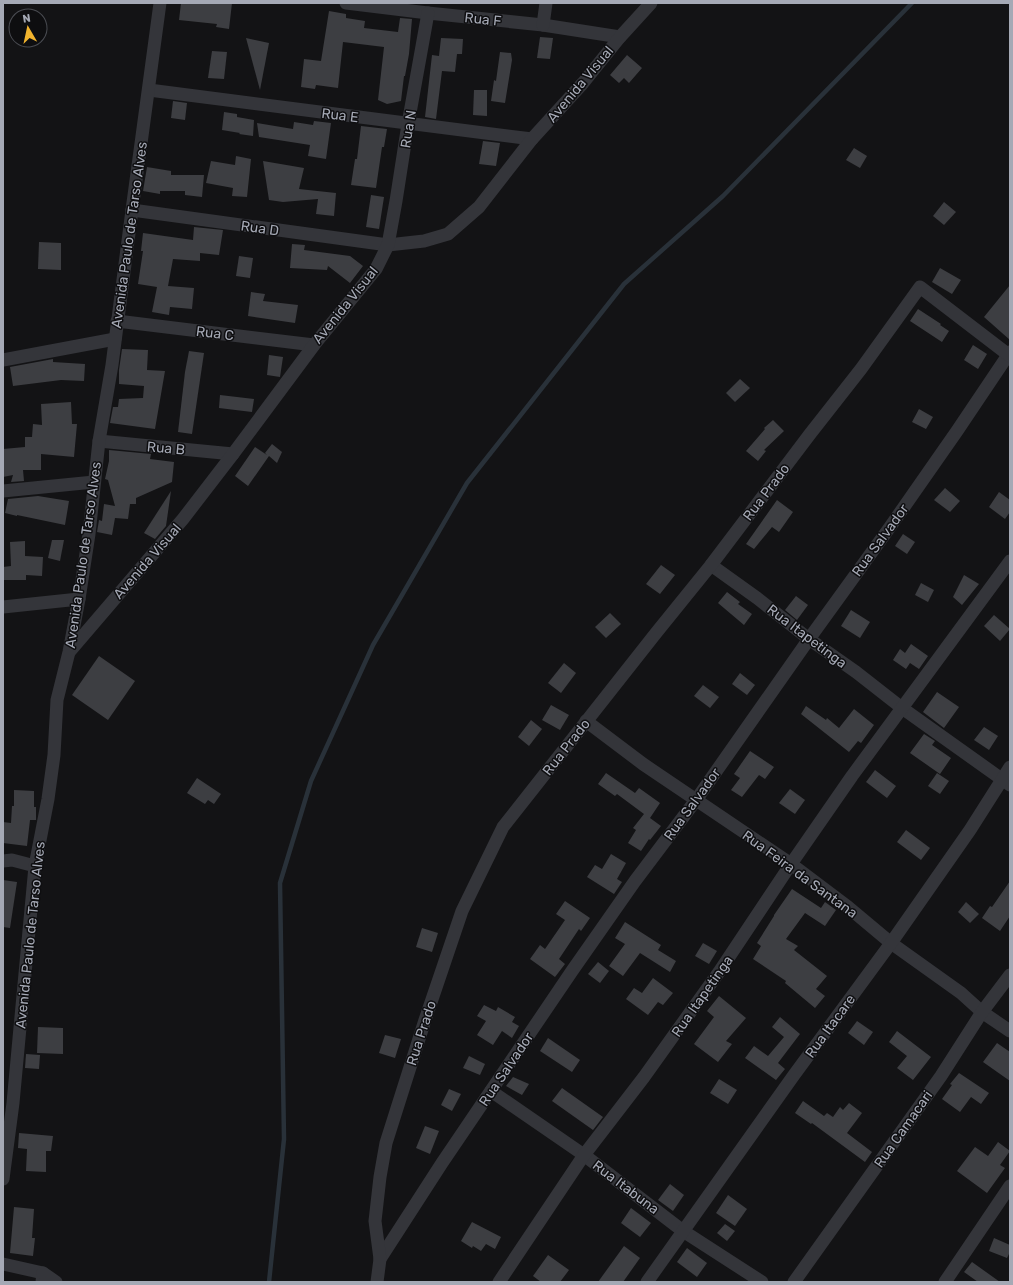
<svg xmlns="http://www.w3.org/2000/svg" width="1013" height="1285" viewBox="0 0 1013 1285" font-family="Rubik,sans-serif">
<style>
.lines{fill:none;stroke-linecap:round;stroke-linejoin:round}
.stream{stroke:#293139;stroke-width:4.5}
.building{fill:#3d3e42}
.minor{stroke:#34353a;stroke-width:13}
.labels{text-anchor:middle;stroke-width:3;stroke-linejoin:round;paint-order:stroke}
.street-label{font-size:14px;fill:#a5a9b5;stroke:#0e0e10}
</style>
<rect width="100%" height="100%" fill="#131315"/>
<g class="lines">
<!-- stream -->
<path class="stream" d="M269,1282L284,1139L280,883L311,781L373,645L467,483L624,284L723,196L912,3"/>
</g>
<!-- building -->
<g class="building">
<path d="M181,3H232L229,29L216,27L217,24L179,20Z"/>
<path d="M329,11L346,14V18L365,21L364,28L398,32L400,18L412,19L409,54L405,76H404L401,101L387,104L378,100L384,47L343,42L338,88L316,85L315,89L301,87L304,59L321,61Z"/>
<path d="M540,37L553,38L550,59L537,58Z"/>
<path d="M246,38L269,43L260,90Z"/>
<path d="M441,38L463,39L462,54H457L455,72L442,71L436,119L425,117L432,55L439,56Z"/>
<path d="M212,51L227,52L224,79L208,78Z"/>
<path d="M500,52L511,53L512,60L505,103L491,101L494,80L496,81Z"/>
<path d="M627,55L642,68L629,83L624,78L619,83L610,75Z"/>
<path d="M474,90H487V116L473,115Z"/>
<path d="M173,101L187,103L185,120L171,118Z"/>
<path d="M224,112L237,114V117L254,120L253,136L239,134L240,133L222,130Z"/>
<path d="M314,121L331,123L326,159L308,156L310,145L259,137L257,123L293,129L294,122L313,125Z"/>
<path d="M361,126L387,129L384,147H382L376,188L351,185L355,159H357Z"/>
<path d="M483,141L500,143L496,166L479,164Z"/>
<path d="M854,148L867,156L860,168L846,160Z"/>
<path d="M236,156L251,159L247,197L232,196L233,188L206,183L211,161L235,165Z"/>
<path d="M263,161L304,168L299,189L336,193L334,216L316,214L318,199L283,202L269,200Z"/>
<path d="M147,167L171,171V175H204L202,197L185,195V191H160V194L143,191Z"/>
<path d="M371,195L384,197L379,229L366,227Z"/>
<path d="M944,202L956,212L944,225L933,216Z"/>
<path d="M194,227L223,230L219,255L200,253V261L173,259L168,286L194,288L192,309L170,307L169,315L152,312L157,287L138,284L143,251H141L143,233L193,240Z"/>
<path d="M39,242L61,243V270L38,269Z"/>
<path d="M292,244L305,245L304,250L350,256L363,266L350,283L328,266L327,270L290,268Z"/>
<path d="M239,256L253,258L250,278L236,276Z"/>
<path d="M940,268L961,280L952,294L932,282Z"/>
<path d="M1010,285V340L984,317Z"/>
<path d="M251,292L265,294L263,301L298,305L295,323L248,316Z"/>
<path d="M918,309L941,324L940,325L949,331L942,342L910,321Z"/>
<path d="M973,345L987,354L978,369L964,360Z"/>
<path d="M122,349L148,350L147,370L165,371L155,429L110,423L113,407H118L119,399L143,398L144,386L119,384V370Z"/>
<path d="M189,351L204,353L192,434L178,432L185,372Z"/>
<path d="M269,355L283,357L280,377L267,375Z"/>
<path d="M53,359V362L85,364L84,381L61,380L13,386L10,367Z"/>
<path d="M740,379L750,388L735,402L726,393Z"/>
<path d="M220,395L254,399L252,412L219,408Z"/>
<path d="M71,402L72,424H77L74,457L41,454V470H23L24,481L11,482L13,475L3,477V449L25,447V437H32L33,424L42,425L41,404Z"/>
<path d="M919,409L933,417L926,429L912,422Z"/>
<path d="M773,420L784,431L764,450L766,451L758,461L746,451L765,429L764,428Z"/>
<path d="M272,444L282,452L277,463L269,456L248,486L235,476L255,447L267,455L265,453Z"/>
<path d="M109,450L151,454L150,459L174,462L172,482L136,498V504H130L128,519L115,518L112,535L97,532L99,520L102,521L104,504L115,506L108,480L105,479L109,461Z"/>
<path d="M945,488L960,501L950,512L934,500Z"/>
<path d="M171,491L166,526L155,539L144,533Z"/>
<path d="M999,492L1010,500V512L1005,519L989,507Z"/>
<path d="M38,496L69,501L65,525L17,515V516L5,513L8,499Z"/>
<path d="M777,500L793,512L779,532L772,527L754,549L746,544Z"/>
<path d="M903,534L915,542L907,554L895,546Z"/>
<path d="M52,540H64L60,561L48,558Z"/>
<path d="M25,541V556L43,557L42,576L26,575V580H3V567L11,566L10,542Z"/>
<path d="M661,565L675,575L660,594L646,584Z"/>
<path d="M964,575L979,584L962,605L953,597Z"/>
<path d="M921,583L934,590L928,602L915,595Z"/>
<path d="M727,592L740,602L738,604L752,614L744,625L718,603Z"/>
<path d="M796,596L808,605L797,620L785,610Z"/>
<path d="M851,610L870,622L860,638L841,626Z"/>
<path d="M610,613L621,624L606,638L595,627Z"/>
<path d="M994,615L1010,629L1000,641L984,626Z"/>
<path d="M911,644L928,656L919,669L910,663L906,669L893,660L900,649L905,653Z"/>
<path d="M99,656L135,681L108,720L72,695Z"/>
<path d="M564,663L576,673L561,693L548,683Z"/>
<path d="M740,673L755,685L747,695L732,684Z"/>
<path d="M703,685L719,697L710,708L694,696Z"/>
<path d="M937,692L959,707L944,728L923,712Z"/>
<path d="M551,705L569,715L560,730L542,720Z"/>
<path d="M806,706L826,720L827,718L839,728L854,709L874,725L861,743L858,741L849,752L801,714Z"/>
<path d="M531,720L542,729L529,746L518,737Z"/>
<path d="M984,727L998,736L989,750L974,740Z"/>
<path d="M924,734L935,741L932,745L951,758L940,774L910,753Z"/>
<path d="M750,751L774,767L765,779L759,775L742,797L731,790L740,778L734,774Z"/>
<path d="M875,770L896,786L887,798L866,782Z"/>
<path d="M606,773L635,793L639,788L660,803L650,818L661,826L650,840L649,839L641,851L628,843L636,830L633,828L644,814L617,794L615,796L598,784Z"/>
<path d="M937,773L949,781L940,794L928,786Z"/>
<path d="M197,778L221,794L214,804L208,800L205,804L187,793Z"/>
<path d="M790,789L805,800L795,814L779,803Z"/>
<path d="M14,790L34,791V807H36V820H30L27,846L3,843V822L11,823L12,806H14Z"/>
<path d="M906,830L930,848L921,860L897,842Z"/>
<path d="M611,854L626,863L617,879L622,882L614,894L587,877L595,865L602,869Z"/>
<path d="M3,880L17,882L10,928L3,927Z"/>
<path d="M1010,881V916L1000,931L982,918L990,906L992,907Z"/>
<path d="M792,889L821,908L825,902L836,910L825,926L805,913L786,939L798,946L794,950L827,976L816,989L825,996L815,1008L785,983L786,981L753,959L761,946L757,943L774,916V915Z"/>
<path d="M565,901L590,918L581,931L579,929L559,959L565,964L555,977L530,959L540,945L545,949L565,920L556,914Z"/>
<path d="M966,902L979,914L970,923L958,912Z"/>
<path d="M625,922L661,945L658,950L676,961L670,972L640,953L623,976L609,966L625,944L615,938Z"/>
<path d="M422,928L438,933L432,952L416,947Z"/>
<path d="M703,943L717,951L709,964L695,956Z"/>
<path d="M598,962L609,971L600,983L588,974Z"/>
<path d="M653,978L673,993L663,1005L658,1002L648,1015L626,999L634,988L642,993Z"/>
<path d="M719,996L746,1018L726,1041L732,1044L718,1062L694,1044L714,1017L707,1011Z"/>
<path d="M484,1005L496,1011L498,1007L515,1017L512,1022L519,1026L512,1038L502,1031L493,1045L477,1035L486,1021L477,1016Z"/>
<path d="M780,1017L800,1034L778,1063L785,1069L776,1080L745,1058L754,1046L768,1056L784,1037L772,1027Z"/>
<path d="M857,1021L873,1032L864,1045L848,1033Z"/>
<path d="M38,1027L63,1028V1054L37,1053Z"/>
<path d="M897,1031L931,1057L913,1080L897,1068L907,1056L889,1042Z"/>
<path d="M385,1035L401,1039L395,1058L379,1053Z"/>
<path d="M548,1038L580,1060L572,1072L540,1051Z"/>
<path d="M997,1043L1010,1052V1081L983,1062Z"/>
<path d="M26,1054L40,1055L39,1069L25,1068Z"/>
<path d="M469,1056L485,1064L480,1075L463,1068Z"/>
<path d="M959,1073L989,1093L981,1104L971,1097L960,1112L942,1099L952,1085L950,1084Z"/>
<path d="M513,1077L529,1084L522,1095L506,1086Z"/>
<path d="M719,1079L737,1090L728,1104L710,1093Z"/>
<path d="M562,1088L603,1117L593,1130L552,1101Z"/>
<path d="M449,1089L461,1094L452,1111L441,1105Z"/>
<path d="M803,1101L824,1116L827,1113L833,1117L840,1107L843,1110L849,1103L862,1113L847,1133L872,1152L865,1162L812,1123L811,1124L795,1113Z"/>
<path d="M425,1126L439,1131L430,1154L416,1148Z"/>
<path d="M19,1133L53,1136L51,1151H46V1172L26,1171L27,1149L18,1148Z"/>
<path d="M998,1142L1010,1151L1000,1165L1005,1168L987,1193L957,1171L975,1147L988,1156Z"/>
<path d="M670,1184L684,1195L673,1211L658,1200Z"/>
<path d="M728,1195L747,1209L735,1226L716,1213Z"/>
<path d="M14,1207L34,1209L32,1238H35L33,1256L10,1253Z"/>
<path d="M631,1208L651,1223L640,1237L621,1223Z"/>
<path d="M472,1222L501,1237L495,1249L486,1244L481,1251L473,1246L472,1248L461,1241Z"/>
<path d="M725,1224L735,1231L727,1241L717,1233Z"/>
<path d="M994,1238L1010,1245V1252L1007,1258L989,1251Z"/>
<path d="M624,1246L640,1258L623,1282H598Z"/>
<path d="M687,1248L707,1263L697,1277L677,1262Z"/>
<path d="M548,1255L569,1270L560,1282H541L533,1276Z"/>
<path d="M972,1262L1000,1282H978L964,1272Z"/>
</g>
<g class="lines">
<!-- minor -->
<g class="minor">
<path d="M346,3L428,13L543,25L620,37"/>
<path d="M543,25L546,3"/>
<path d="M149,90L532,139"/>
<path d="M132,210L388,245L424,241L448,234L479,207L532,139L583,83L620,37L651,3"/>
<path d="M117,321L314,345"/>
<path d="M3,360L115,339"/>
<path d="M99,441L233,454"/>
<path d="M3,491L94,482"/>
<path d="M711,565L757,598L809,639L856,672L902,708L1010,785"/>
<path d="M3,607L79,599"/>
<path d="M70,651L183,519L233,454L314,345L376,269L388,245L396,201L408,124L428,13"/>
<path d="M586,721L643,764L791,864L848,907L891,943L961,993L982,1012L1010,1031"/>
<path d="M3,861L12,860L35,866"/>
<path d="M491,1091L584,1155L683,1231L762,1282"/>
<path d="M3,1179L13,1103L35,866L48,799L54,755L57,700L69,652L79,599L89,534L99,441L112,365L132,210L160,3"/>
<path d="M380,1259L442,1163L572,971L635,881L696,800L809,639L890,527L957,431L1010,352"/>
<path d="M3,1264L43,1273L42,1282"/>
<path d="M43,1273L56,1282"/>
<path d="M377,1282L380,1259L375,1221L380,1177L386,1143L425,1020L462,911L503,827L656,633L711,565L810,434L861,369L920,287L1010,356"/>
<path d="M499,1282L584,1155L644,1077L719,972L791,864L852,776L1010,561"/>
<path d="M647,1282L794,1075L891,943L970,830L1010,767"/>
<path d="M794,1282L941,1076L982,1012L1010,975"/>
<path d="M945,1282L1010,1186"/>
</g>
</g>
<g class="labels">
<!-- street labels -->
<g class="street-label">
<text transform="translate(483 19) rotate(6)" y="5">Rua F</text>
<text transform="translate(580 84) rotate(-50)" y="5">Avenida Visual</text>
<text transform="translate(340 115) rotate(7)" y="5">Rua E</text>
<text transform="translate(408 129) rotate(-81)" y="5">Rua N</text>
<text transform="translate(260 228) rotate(8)" y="5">Rua D</text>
<text transform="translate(129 235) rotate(-82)" y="5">Avenida Paulo de Tarso Alves</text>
<text transform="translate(345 305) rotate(-51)" y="5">Avenida Visual</text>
<text transform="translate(215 333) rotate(7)" y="5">Rua C</text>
<text transform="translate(166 448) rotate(5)" y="5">Rua B</text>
<text transform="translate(766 492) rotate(-53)" y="5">Rua Prado</text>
<text transform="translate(880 540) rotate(-54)" y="5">Rua Salvador</text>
<text transform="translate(83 555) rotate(-82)" y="5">Avenida Paulo de Tarso Alves</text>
<text transform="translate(147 561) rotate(-49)" y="5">Avenida Visual</text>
<text transform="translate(807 636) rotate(37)" y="5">Rua Itapetinga</text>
<text transform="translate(566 747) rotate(-52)" y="5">Rua Prado</text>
<text transform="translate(692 804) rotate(-54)" y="5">Rua Salvador</text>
<text transform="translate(800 874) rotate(36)" y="5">Rua Feira da Santana</text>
<text transform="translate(30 935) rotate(-84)" y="5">Avenida Paulo de Tarso Alves</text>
<text transform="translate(702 996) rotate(-55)" y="5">Rua Itapetinga</text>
<text transform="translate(830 1026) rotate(-54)" y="5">Rua Itacare</text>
<text transform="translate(421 1033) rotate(-72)" y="5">Rua Prado</text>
<text transform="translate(506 1069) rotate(-56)" y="5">Rua Salvador</text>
<text transform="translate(903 1129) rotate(-55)" y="5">Rua Camacari</text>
<text transform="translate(626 1187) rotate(37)" y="5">Rua Itabuna</text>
</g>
</g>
<!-- border -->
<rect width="1013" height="1285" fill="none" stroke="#a5a9b5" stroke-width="8"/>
<!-- north arrow -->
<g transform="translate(28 28) rotate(351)"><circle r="19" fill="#0e0e10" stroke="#4a4c52"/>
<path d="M0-3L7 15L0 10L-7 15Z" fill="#f2b42e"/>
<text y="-6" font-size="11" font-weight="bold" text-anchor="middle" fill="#a5a9b5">N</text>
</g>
</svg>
